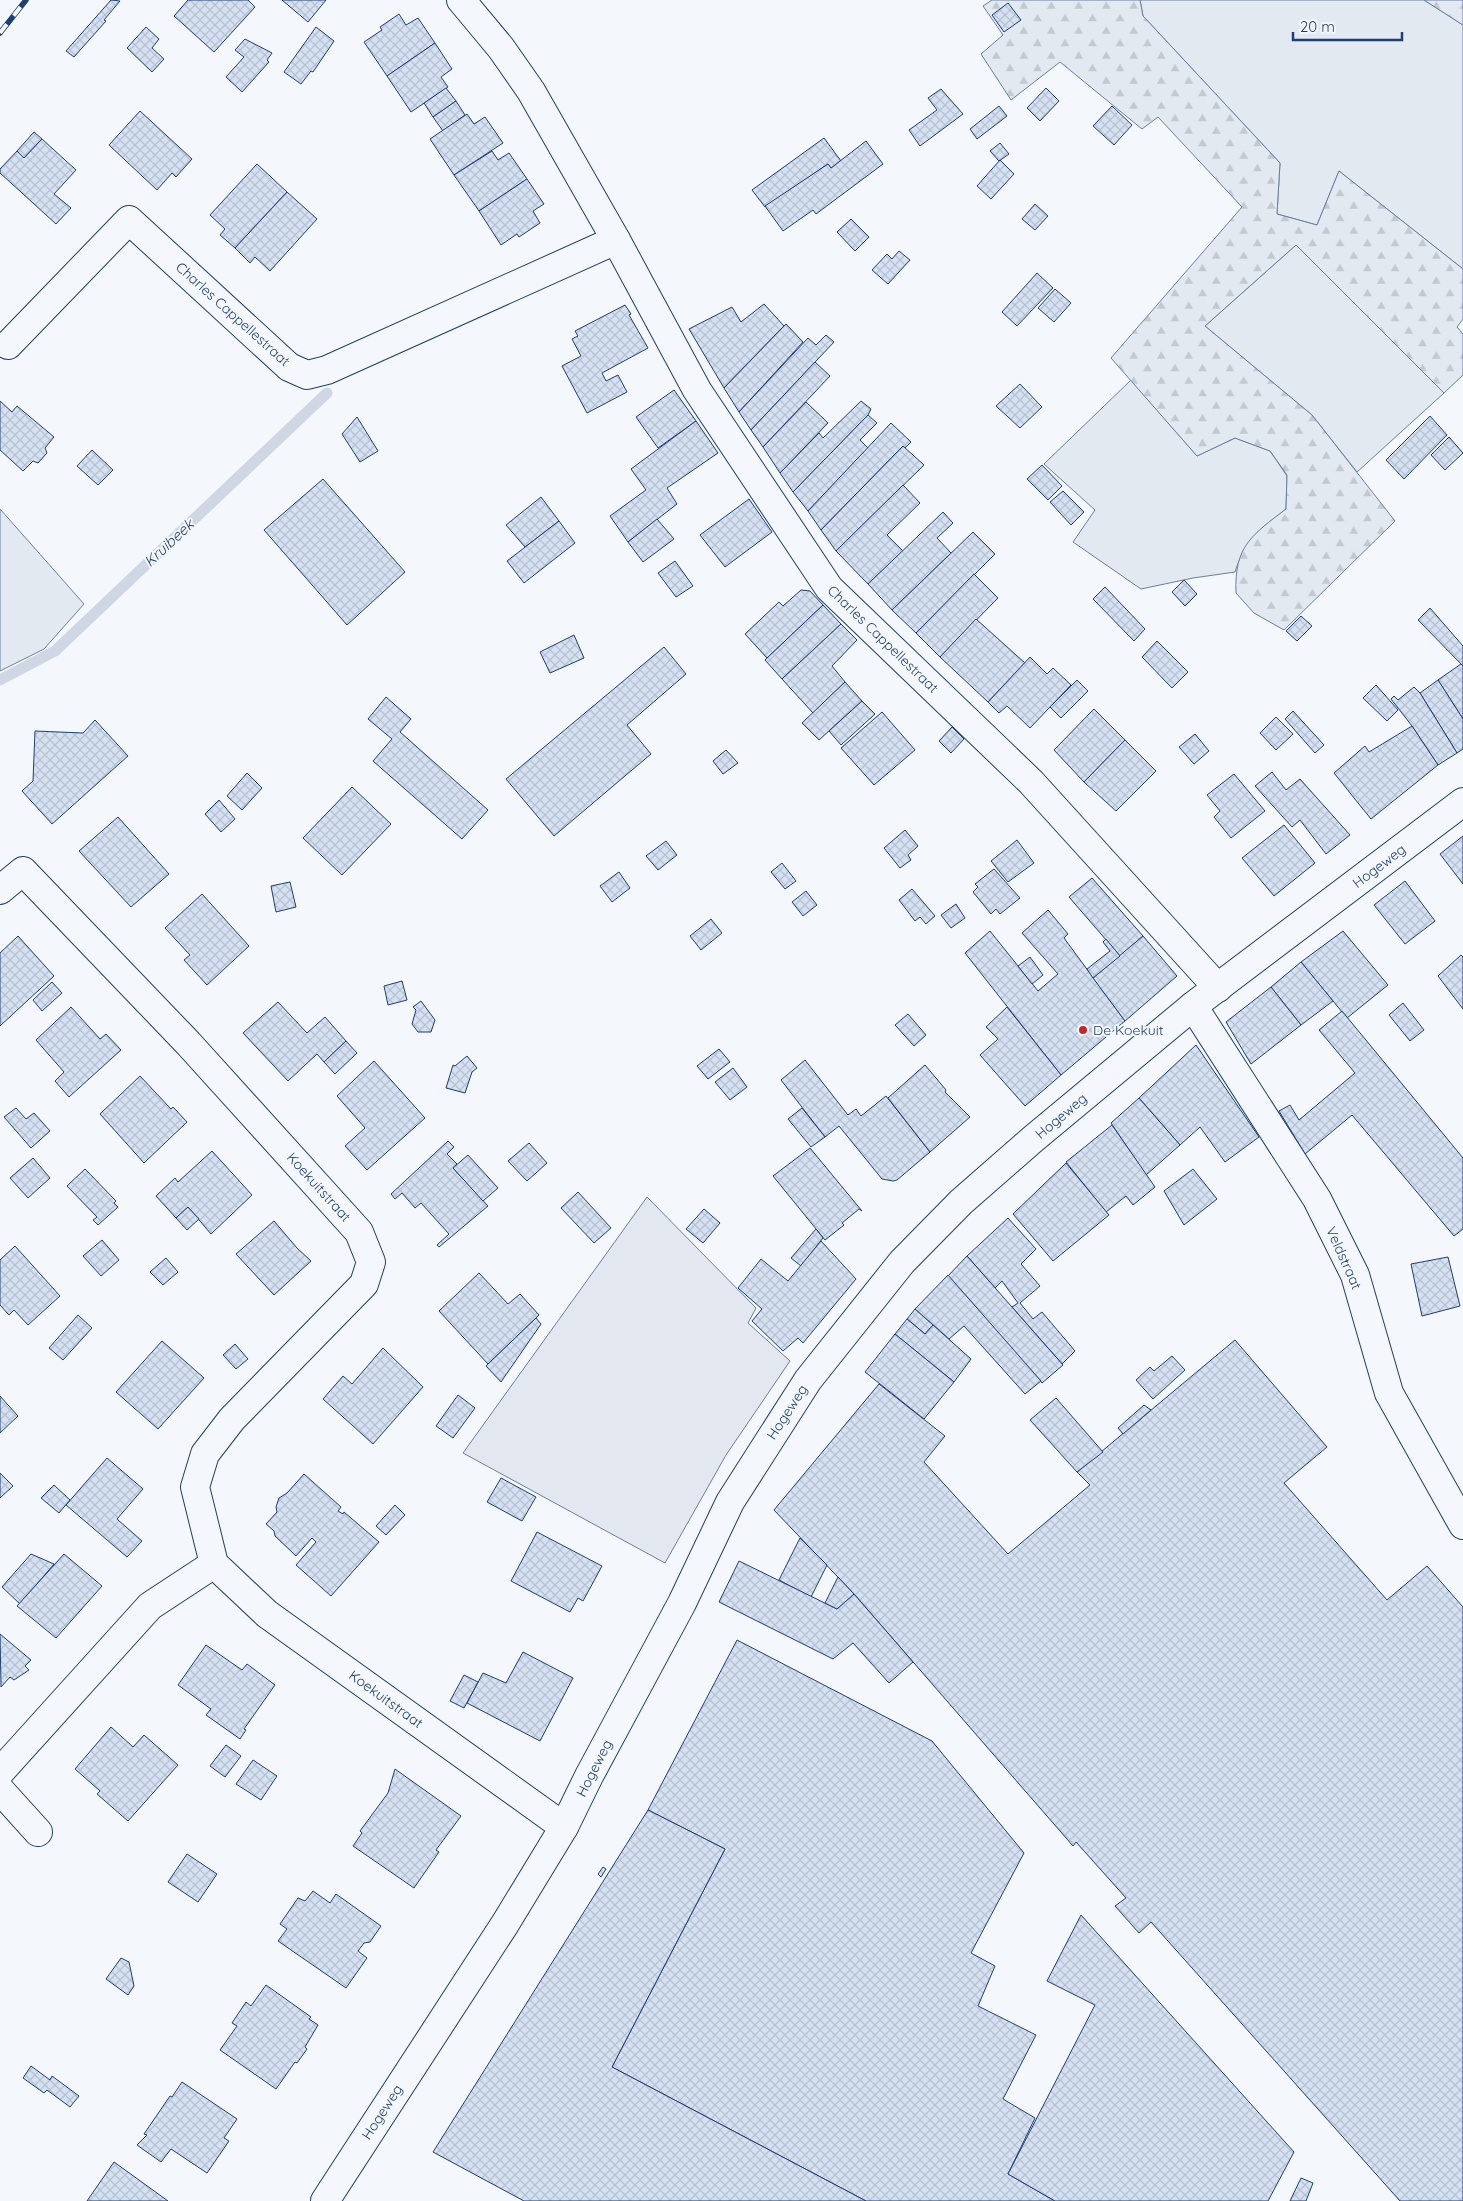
<svg xmlns="http://www.w3.org/2000/svg" width="1463" height="2201" viewBox="0 0 1463 2201" font-family="Quicksand,sans-serif">
<style>
.grass{fill:#e3e9f0;stroke:#687fa3}
.forest{fill:url(#forest-firs);stroke:#687fa3}
.parking{fill:#e3e8f0;stroke:#687fa3}
.lines{fill:none;stroke-linecap:round;stroke-linejoin:round}
.stream{stroke:#cfd7e4;stroke-width:11}
.building{fill:url(#building-cross-hatch);stroke:#1d3f73}
.minor-casing{stroke:#1d3f73;stroke-width:30}
.tertiary-casing{stroke:#1d3f73;stroke-width:30}
.minor{stroke:#f4f7fb;stroke-width:28}
.tertiary{stroke:#f4f7fb;stroke-width:28}
.rail-casing{stroke:#1d3f73;stroke-width:5.5}
.rail{stroke:#f4f7fb;stroke-width:4;stroke-dasharray:11;stroke-linecap:butt}
.poi-dot{fill:#c62828;stroke:#f4f7fb;stroke-width:2}
.labels{text-anchor:middle;stroke-width:4;stroke-linejoin:round;paint-order:stroke}
.street-label{font-size:14px;fill:#1d3f73;stroke:#f4f7fb}
.poi-label{font-size:14px;fill:#1d3f73;stroke:#f4f7fb;text-anchor:start}
.water-label{font-size:15px;font-style:italic;fill:#1d3f73;stroke:#f4f7fb}
</style>
<defs>
<pattern id="forest-firs" width="22" height="20" patternUnits="userSpaceOnUse" patternTransform="scale(1.25)"><rect width="22" height="20" fill="#e3e9f0"/><path d="M5 1l3.5 6h-7zM16 11l3.5 6h-7z" fill="#c2c9d1"/></pattern>
<pattern id="building-cross-hatch" width="8" height="8" patternUnits="userSpaceOnUse" patternTransform="scale(1.25)"><rect width="8" height="8" fill="#d5e0f0"/><path d="M0 0l8 8M0 8l8-8" fill="none" stroke="#b6c1d1"/></pattern>
</defs>
<rect width="100%" height="100%" fill="#f4f7fb"/>
<!-- grass -->
<g class="grass">
<path d="M1140,0H1424L1463,25V269L1339,171L1317,225L1277,214L1280,163L1143,16Z"/>
<path d="M1296,245L1444,393L1357,472L1312,415L1205,326Z"/>
<path d="M1131,380L1197,456L1235,438L1270,451L1287,476L1286,509C1259,530 1246,538 1235,572L1193,578L1141,589L1073,542L1095,510L1044,464Z"/>
<path d="M0,509L84,604L44,649L0,671Z"/>
</g>
<!-- forest -->
<g class="forest">
<path d="M992,0H1140L1143,16L1280,163L1277,214L1317,225L1339,171L1463,269V319L1457,327L1463,334V375L1444,393L1296,245L1205,326L1312,415L1395,521L1284,630L1254,613L1236,593C1234,546 1252,535 1286,509L1287,475L1270,451L1235,438L1197,456L1111,358L1242,207L1158,117L1142,129L1060,62L1011,100L981,54L1003,35L983,6Z"/>
<path d="M1424,0H1463V25Z"/>
</g>
<!-- parking -->
<path class="parking" d="M647,1197L756,1308L748,1323L790,1361L726,1455L665,1563L463,1453Z"/>
<g class="lines">
<!-- stream -->
<path class="stream" d="M0,680L55,651L327,393"/>
</g>
<!-- building -->
<g class="building">
<path d="M111,0L120,1L104,20L106,21L74,57L66,51Z"/>
<path d="M188,0H248L255,7L214,52L174,16Z"/>
<path d="M282,0H326L308,22Z"/>
<path d="M1008,3L1021,20L1004,32L992,15Z"/>
<path d="M399,14L406,25L418,18L435,43L387,76L364,42L382,30L380,27Z"/>
<path d="M146,27L159,39L152,48L164,59L152,72L127,48Z"/>
<path d="M316,27L334,41L313,72L311,71L301,84L284,72Z"/>
<path d="M245,39L272,53L267,60L269,62L242,92L226,77L244,57L235,50Z"/>
<path d="M435,43L452,69L441,77L448,87L411,112L387,76Z"/>
<path d="M446,88L456,101L433,117L424,103Z"/>
<path d="M1046,88L1059,101L1040,121L1027,108Z"/>
<path d="M941,89L963,114L920,146L909,130L937,110L928,98Z"/>
<path d="M456,101L465,115L443,131L433,117Z"/>
<path d="M999,106L1007,116L977,139L970,129Z"/>
<path d="M1112,106L1132,125L1114,145L1093,126Z"/>
<path d="M140,111L192,159L176,177L172,173L157,190L109,145Z"/>
<path d="M467,114L474,124L485,117L503,143L454,175L430,139Z"/>
<path d="M34,132L42,139L24,158L17,151Z"/>
<path d="M824,138L841,161L831,168L828,164L765,207L752,190Z"/>
<path d="M42,139L76,170L54,194L71,208L56,224L0,173V169L17,151L24,158Z"/>
<path d="M866,141L883,164L816,214L813,210L783,231L765,206L828,164L831,168Z"/>
<path d="M1000,143L1009,154L999,161L990,151Z"/>
<path d="M492,151L498,160L509,153L527,179L479,211L454,175Z"/>
<path d="M1000,160L1014,174L991,199L977,186Z"/>
<path d="M257,164L287,192L235,248L220,235L225,229L210,215Z"/>
<path d="M527,179L544,204L533,211L540,223L519,237L517,234L501,245L479,211Z"/>
<path d="M287,192L317,219L270,271L255,257L250,263L235,248Z"/>
<path d="M1035,204L1048,216L1035,230L1022,219Z"/>
<path d="M851,219L869,237L855,251L837,232Z"/>
<path d="M899,251L910,260L888,284L872,270L887,254L892,259Z"/>
<path d="M1037,273L1053,288L1017,326L1002,312Z"/>
<path d="M1055,289L1071,303L1054,322L1038,308Z"/>
<path d="M764,304L784,326L724,388L689,329L732,307L741,322Z"/>
<path d="M625,305L631,314L629,315L648,348L602,373L606,381L618,375L627,392L587,413L562,366L581,356L572,339L578,336L575,331Z"/>
<path d="M786,324L803,342L739,412L724,388Z"/>
<path d="M826,335L834,342L751,430L739,412L808,338L816,345Z"/>
<path d="M815,362L830,376L763,447L751,430Z"/>
<path d="M1020,384L1042,407L1020,428L996,406Z"/>
<path d="M674,390L696,421L658,448L636,417Z"/>
<path d="M0,401L12,412L17,406L54,437L45,448L47,453L38,463L33,461L23,471L0,450Z"/>
<path d="M861,401L871,409L868,415L793,492L780,473L819,433L823,438Z"/>
<path d="M806,402L828,423L780,473L763,447Z"/>
<path d="M868,415L877,423L860,440L868,448L808,511L793,492Z"/>
<path d="M1430,416L1447,435L1404,479L1386,460Z"/>
<path d="M357,417L378,451L360,462L342,434Z"/>
<path d="M696,421L718,453L667,488L677,504L628,542L610,516L646,490L631,469Z"/>
<path d="M891,423L911,442L905,448L903,446L821,530L808,511Z"/>
<path d="M1449,437L1463,453L1445,470L1431,455Z"/>
<path d="M903,446L924,465L836,551L821,530Z"/>
<path d="M92,450L113,470L98,485L77,466Z"/>
<path d="M1042,465L1062,486L1048,500L1027,479Z"/>
<path d="M323,479L405,572L347,625L264,530Z"/>
<path d="M903,485L920,503L887,535L903,551L868,584L836,551Z"/>
<path d="M1063,491L1084,512L1071,525L1050,502Z"/>
<path d="M541,497L559,521L525,547L506,525Z"/>
<path d="M749,499L772,532L725,567L700,535Z"/>
<path d="M943,512L953,523L937,538L951,553L892,610L868,584Z"/>
<path d="M657,519L674,539L643,562L628,542Z"/>
<path d="M559,521L575,543L524,583L507,561Z"/>
<path d="M973,532L995,554L916,633L892,610Z"/>
<path d="M675,561L693,586L676,597L658,573Z"/>
<path d="M974,574L998,598L940,657L916,633Z"/>
<path d="M1184,580L1197,594L1185,606L1172,592Z"/>
<path d="M1105,587L1145,629L1134,641L1093,599Z"/>
<path d="M801,590L810,591L823,605L767,658L745,634L779,602L783,606Z"/>
<path d="M823,605L841,624L782,679L765,660Z"/>
<path d="M1430,608L1463,646V666L1418,620Z"/>
<path d="M1301,616L1312,626L1297,641L1286,631Z"/>
<path d="M976,619L1025,663L988,702L940,657Z"/>
<path d="M841,624L857,640L832,666L845,682L813,713L782,679Z"/>
<path d="M574,635L584,658L550,673L540,652Z"/>
<path d="M1157,641L1188,672L1172,688L1142,657Z"/>
<path d="M664,647L686,674L627,725L651,754L554,836L506,779Z"/>
<path d="M1030,657L1047,674L1053,668L1071,685L1030,728L1007,706L999,713L988,702Z"/>
<path d="M1461,664L1463,666V719L1438,680Z"/>
<path d="M1077,680L1088,691L1061,718L1050,707Z"/>
<path d="M1438,680L1463,719V749L1457,753L1420,693Z"/>
<path d="M845,682L862,701L819,740L802,723Z"/>
<path d="M1376,685L1398,710L1387,721L1363,698Z"/>
<path d="M1414,687L1420,693L1457,753L1438,765L1412,726L1391,699L1394,696L1398,700Z"/>
<path d="M386,697L411,719L400,732L488,810L462,839L373,761L392,739L368,719Z"/>
<path d="M862,701L875,714L841,745L829,731Z"/>
<path d="M1094,709L1125,740L1084,782L1054,750Z"/>
<path d="M1293,711L1324,745L1315,753L1285,719Z"/>
<path d="M882,712L915,750L874,785L841,748Z"/>
<path d="M1276,717L1293,734L1276,750L1260,733Z"/>
<path d="M95,720L128,756L52,824L22,791L33,781L35,731L83,733Z"/>
<path d="M1412,726L1438,765L1371,819L1334,773L1365,746L1369,752Z"/>
<path d="M952,727L964,739L951,753L939,741Z"/>
<path d="M1195,734L1209,751L1194,764L1179,747Z"/>
<path d="M1125,740L1156,771L1116,811L1084,782Z"/>
<path d="M726,750L738,763L723,774L713,761Z"/>
<path d="M1272,772L1286,790L1300,779L1350,835L1326,854L1300,820L1292,827L1255,786Z"/>
<path d="M247,773L262,788L242,810L227,796Z"/>
<path d="M1234,774L1265,811L1231,838L1214,817L1220,811L1207,795Z"/>
<path d="M352,787L391,824L342,875L303,838Z"/>
<path d="M219,800L235,819L221,832L205,814Z"/>
<path d="M118,817L169,874L131,907L79,851Z"/>
<path d="M1284,825L1315,863L1274,896L1242,858Z"/>
<path d="M905,830L918,846L908,855L911,860L900,868L884,848Z"/>
<path d="M1463,836V884L1440,854Z"/>
<path d="M1017,840L1034,863L1008,882L991,861Z"/>
<path d="M666,841L677,855L658,870L646,856Z"/>
<path d="M782,863L796,881L785,889L771,872Z"/>
<path d="M994,869L1020,898L1000,914L996,909L991,914L973,892L978,887L975,884Z"/>
<path d="M619,872L630,888L612,902L600,886Z"/>
<path d="M1092,878L1143,936L1120,956L1069,897Z"/>
<path d="M1405,881L1435,921L1405,944L1374,905Z"/>
<path d="M290,882L296,907L276,912L271,886Z"/>
<path d="M912,889L935,916L926,924L920,917L915,921L899,900Z"/>
<path d="M806,891L817,905L803,916L792,902Z"/>
<path d="M202,894L249,946L207,985L184,960L190,955L165,928Z"/>
<path d="M956,904L965,918L951,928L941,915Z"/>
<path d="M1048,910L1068,934L1064,938L1125,1021L1061,1075L965,953L990,931L1038,991L1058,974L1022,933Z"/>
<path d="M711,919L722,933L701,950L690,936Z"/>
<path d="M1343,931L1388,985L1347,1018L1301,962Z"/>
<path d="M18,936L54,976L0,1026V953Z"/>
<path d="M1143,936L1177,976L1125,1021L1093,978Z"/>
<path d="M1106,939L1120,956L1093,978L1087,969L1110,951L1103,942Z"/>
<path d="M1461,955L1463,957V1009L1438,976Z"/>
<path d="M1030,957L1043,975L1032,984L1018,966Z"/>
<path d="M1301,962L1333,1001L1301,1025L1271,987Z"/>
<path d="M402,981L407,1000L388,1005L384,986Z"/>
<path d="M52,982L62,993L42,1011L33,1000Z"/>
<path d="M1271,987L1301,1025L1251,1064L1226,1022Z"/>
<path d="M421,1001L435,1020L431,1032H418L412,1024L416,1010L413,1007Z"/>
<path d="M278,1002L307,1033L325,1017L346,1041L324,1062L317,1054L288,1081L243,1033Z"/>
<path d="M1403,1003L1424,1030L1410,1041L1389,1015Z"/>
<path d="M71,1007L100,1039L106,1034L121,1050L69,1097L55,1081L64,1072L36,1040Z"/>
<path d="M1007,1007L1061,1075L1025,1106L980,1055L998,1039L986,1027Z"/>
<path d="M1342,1011L1463,1158V1229L1454,1236L1352,1115L1305,1154L1279,1111L1290,1105L1299,1120L1355,1073L1319,1030Z"/>
<path d="M908,1014L926,1035L914,1046L895,1025Z"/>
<path d="M346,1041L357,1053L335,1074L324,1062Z"/>
<path d="M1196,1045L1259,1137L1225,1162L1200,1127L1180,1145L1139,1098Z"/>
<path d="M719,1049L730,1062L708,1079L697,1066Z"/>
<path d="M467,1056L477,1068L472,1072L465,1093L446,1088L453,1065L455,1066Z"/>
<path d="M805,1060L848,1115L856,1109L861,1116L886,1096L930,1152L897,1180L893,1181L882,1179L839,1126L825,1137L781,1080Z"/>
<path d="M374,1061L425,1118L367,1170L345,1146L365,1128L337,1096Z"/>
<path d="M925,1065L946,1090L945,1092L970,1117L930,1152L888,1098Z"/>
<path d="M733,1068L747,1087L730,1100L715,1082Z"/>
<path d="M140,1076L171,1109L173,1107L187,1122L144,1163L100,1114Z"/>
<path d="M1139,1098L1180,1145L1146,1175L1111,1123Z"/>
<path d="M16,1108L26,1119L34,1113L50,1131L31,1148L4,1117Z"/>
<path d="M802,1108L825,1137L811,1147L788,1119Z"/>
<path d="M1112,1125L1155,1187L1133,1205L1126,1196L1106,1212L1066,1162Z"/>
<path d="M448,1141L454,1147L447,1154L457,1164L453,1168L488,1206L439,1247L437,1245L449,1234L421,1203L415,1208L402,1193L395,1199L391,1194Z"/>
<path d="M529,1143L547,1163L527,1181L508,1161Z"/>
<path d="M810,1148L862,1211L859,1209L842,1223L844,1225L825,1240L773,1176Z"/>
<path d="M212,1151L252,1195L211,1234L188,1207L176,1218L156,1196L175,1178L178,1182Z"/>
<path d="M468,1155L498,1188L483,1201L453,1168Z"/>
<path d="M33,1158L50,1178L28,1198L10,1178Z"/>
<path d="M1066,1163L1109,1215L1053,1261L1013,1214Z"/>
<path d="M85,1169L116,1201L114,1203L118,1207L98,1225L93,1220L97,1217L67,1186Z"/>
<path d="M1193,1169L1217,1199L1184,1225L1164,1191Z"/>
<path d="M578,1192L611,1228L594,1243L561,1208Z"/>
<path d="M188,1207L199,1219L187,1230L176,1218Z"/>
<path d="M704,1209L720,1223L703,1243L686,1229Z"/>
<path d="M1008,1218L1036,1249L1021,1264L1040,1286L1020,1303L1033,1319L1042,1312L1075,1351L1062,1364L1012,1307L1018,1303L1002,1281L995,1288L967,1256Z"/>
<path d="M274,1221L297,1248L311,1261L274,1295L236,1254Z"/>
<path d="M816,1229L823,1238L801,1266L791,1258Z"/>
<path d="M102,1240L119,1260L101,1276L83,1256Z"/>
<path d="M821,1241L856,1279L803,1343L798,1338L783,1351L752,1321L762,1309L738,1288L761,1259L788,1281Z"/>
<path d="M15,1246L60,1296L28,1325L14,1310L9,1315L0,1305V1260Z"/>
<path d="M967,1256L1063,1365L1042,1383L948,1276Z"/>
<path d="M1448,1257L1460,1306L1422,1316L1411,1264Z"/>
<path d="M166,1258L178,1272L163,1285L150,1272Z"/>
<path d="M479,1273L508,1304L520,1294L539,1315L488,1364L439,1311Z"/>
<path d="M948,1275L1041,1381L1025,1394L964,1326L949,1339L915,1309Z"/>
<path d="M915,1309L933,1325L925,1334L907,1319Z"/>
<path d="M78,1315L92,1328L63,1360L49,1348Z"/>
<path d="M536,1318L541,1324L501,1382L486,1366Z"/>
<path d="M907,1319L925,1334L933,1325L971,1359L954,1382L895,1334Z"/>
<path d="M895,1334L954,1382L924,1419L865,1372Z"/>
<path d="M1235,1340L1327,1447L1284,1483L1387,1600L1427,1566L1463,1607V2201H1400L1151,1922L1139,1933L1115,1906L1126,1898L1076,1842L1073,1846L854,1594L774,1510L879,1384L945,1436L924,1462L1008,1554L1090,1485L1077,1472Z"/>
<path d="M162,1341L204,1378L158,1429L116,1392Z"/>
<path d="M235,1344L248,1359L236,1369L223,1355Z"/>
<path d="M383,1348L423,1387L373,1444L323,1399L343,1376L352,1384Z"/>
<path d="M1172,1356L1185,1370L1153,1399L1136,1380L1150,1367L1154,1371Z"/>
<path d="M458,1395L475,1408L453,1438L436,1426Z"/>
<path d="M0,1396L18,1416L0,1433Z"/>
<path d="M1056,1398L1103,1452L1077,1472L1030,1420Z"/>
<path d="M1144,1405L1151,1410L1123,1434L1118,1428Z"/>
<path d="M107,1458L143,1489L117,1519L142,1541L127,1557L66,1505Z"/>
<path d="M0,1473L13,1486L0,1498Z"/>
<path d="M304,1474L341,1507L338,1511L343,1514L344,1512L379,1542L331,1596L296,1565L316,1542L312,1538L296,1556L275,1536L274,1531L266,1524L277,1512L276,1507L279,1498L287,1493Z"/>
<path d="M501,1478L536,1497L522,1521L487,1502Z"/>
<path d="M54,1485L70,1500L59,1513L41,1498Z"/>
<path d="M395,1505L405,1515L386,1535L376,1526Z"/>
<path d="M537,1532L602,1566L583,1601L578,1598L570,1612L511,1581Z"/>
<path d="M800,1538L827,1565L811,1597L779,1580Z"/>
<path d="M31,1554L54,1564L20,1604L2,1587Z"/>
<path d="M64,1554L102,1586L56,1638L17,1606Z"/>
<path d="M739,1561L837,1609L854,1594L913,1662L889,1683L853,1643L833,1659L719,1602Z"/>
<path d="M838,1577L854,1594L837,1609L825,1603Z"/>
<path d="M0,1634L31,1660L25,1666L29,1670L14,1680L10,1677L1,1687Z"/>
<path d="M737,1640L932,1741L1024,1853L971,1953L995,1966L978,2006L1036,2035L1003,2099L1035,2118L1008,2174L1055,2201H866L612,2067L725,1849L648,1810Z"/>
<path d="M206,1645L242,1670L247,1664L275,1685L244,1729L246,1730L240,1739L206,1715L211,1709L178,1685Z"/>
<path d="M523,1652L573,1678L540,1741L467,1703L483,1673L506,1683Z"/>
<path d="M464,1675L478,1682L464,1708L450,1701Z"/>
<path d="M111,1727L133,1747L144,1735L178,1765L128,1821L97,1794L100,1791L75,1769Z"/>
<path d="M226,1745L241,1756L225,1777L210,1766Z"/>
<path d="M253,1760L277,1776L261,1800L236,1784Z"/>
<path d="M395,1769L461,1816L436,1850L439,1852L414,1888L353,1846L362,1833L360,1831L388,1793Z"/>
<path d="M648,1810L725,1849L612,2067L866,2201H524L433,2152Z"/>
<path d="M187,1854L217,1874L198,1902L168,1882Z"/>
<path d="M603,1867L606,1869L601,1877L598,1874Z"/>
<path d="M313,1891L330,1903L336,1894L381,1926L370,1942L364,1943L358,1951L367,1958L346,1988L278,1941L287,1929L280,1924L298,1898L305,1901Z"/>
<path d="M1081,1915L1294,2152L1268,2201H1055L1008,2174L1095,2005L1047,1981Z"/>
<path d="M121,1958L129,1962L134,1986L128,1995L106,1979Z"/>
<path d="M266,1985L311,2017L309,2019L318,2025L305,2047L307,2049L297,2063L295,2062L276,2089L220,2050L237,2026L232,2023L246,2002L251,2006Z"/>
<path d="M31,2066L50,2080L52,2076L79,2096L70,2107L47,2090L44,2093L23,2078Z"/>
<path d="M182,2082L237,2119L224,2138L229,2141L207,2173L171,2149L161,2162L137,2145L147,2135L144,2134L170,2096L172,2097Z"/>
<path d="M114,2162L168,2201H87Z"/>
<path d="M1301,2178L1313,2183L1306,2201H1290Z"/>
</g>
<g class="lines">
<defs>
<g id="minor">
<path d="M461,0L501,48L531,91L616,240L697,390L829,588L1031,782L1218,988"/>
<path d="M8,345L129,220L289,367L307,375L327,370L616,240"/>
<path d="M0,890L23,871L188,1043L359,1232L371,1262L364,1284L232,1419L205,1454L195,1487L214,1564L267,1614L564,1827"/>
<path d="M1193,1006L1317,1199L1355,1275L1389,1393L1463,1525"/>
<path d="M0,1772L150,1606L214,1564"/>
<path d="M0,1790L38,1832"/>
</g>
<path id="tertiary" d="M325,2201L505,1924L564,1827L589,1776L682,1603L730,1502L808,1380L902,1262L961,1202L1033,1139L1193,1006L1463,802"/>
</defs>
<!-- minor casing -->
<use href="#minor" class="minor-casing"/>
<!-- tertiary casing -->
<use href="#tertiary" class="tertiary-casing"/>
<!-- minor -->
<use href="#minor" class="minor"/>
<!-- tertiary -->
<use href="#tertiary" class="tertiary"/>
<defs>
<path id="rail" d="M0,33L26,0"/>
</defs>
<!-- rail casing -->
<use href="#rail" class="rail-casing"/>
<!-- rail -->
<use href="#rail" class="rail"/>
</g>
<!-- markers -->
<circle class="poi-dot" cx="1083" cy="1030" r="5"/>
<g class="labels">
<!-- street labels -->
<g class="street-label">
<text transform="translate(233 314) rotate(42)" y="5">Charles Cappellestraat</text>
<text transform="translate(883 639) rotate(44)" y="5">Charles Cappellestraat</text>
<text transform="translate(1379 866) rotate(-37)" y="5">Hogeweg</text>
<text transform="translate(1061 1116) rotate(-40)" y="5">Hogeweg</text>
<text transform="translate(319 1187) rotate(48)" y="5">Koekuitstraat</text>
<text transform="translate(1344 1258) rotate(66)" y="5">Veldstraat</text>
<text transform="translate(787 1412) rotate(-57)" y="5">Hogeweg</text>
<text transform="translate(386 1699) rotate(36)" y="5">Koekuitstraat</text>
<text transform="translate(594 1768) rotate(-63)" y="5">Hogeweg</text>
<text transform="translate(382 2112) rotate(-57)" y="5">Hogeweg</text>
</g>
<!-- poi labels -->
<g class="poi-label">
<text x="1093" y="1035">De Koekuit</text>
</g>
<!-- water labels -->
<g class="water-label">
<text transform="translate(169 543) rotate(-43)" y="5">Kruibeek</text>
</g>
</g>
<!-- scale -->
<path d="M1293 32v8h109v-8" fill="none" stroke="#1d3f73" stroke-width="2.5"/>
<text x="1300" y="32" font-size="15" fill="#1d3f73" stroke="#f4f7fb" stroke-width="4" paint-order="stroke">20 m</text>
</svg>
